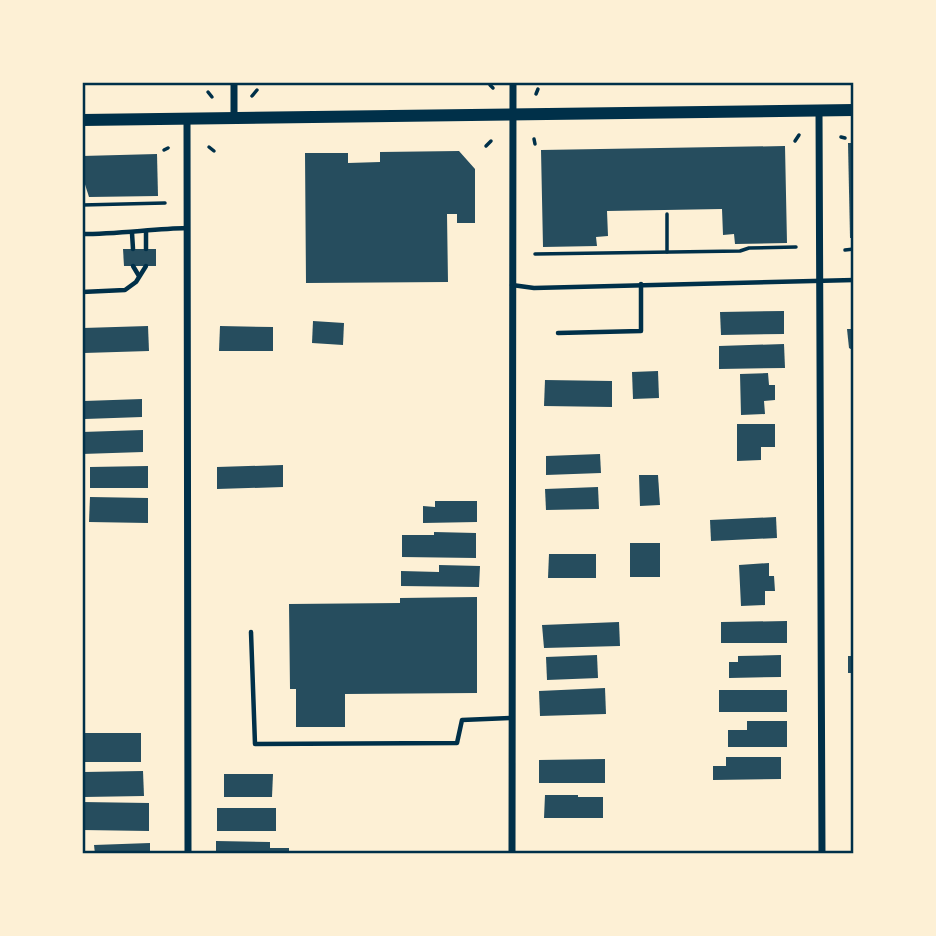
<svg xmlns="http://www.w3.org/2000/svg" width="936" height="936" viewBox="0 0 936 936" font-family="Quicksand,sans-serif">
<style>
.building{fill:#264d5e}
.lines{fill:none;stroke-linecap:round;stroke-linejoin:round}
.path{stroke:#003049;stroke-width:3.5}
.service{stroke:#003049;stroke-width:4.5}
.minor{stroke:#003049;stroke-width:7}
.tertiary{stroke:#003049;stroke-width:12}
.neatline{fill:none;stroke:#003049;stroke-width:2.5}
</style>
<rect width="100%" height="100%" fill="#fdf0d5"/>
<!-- building -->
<g class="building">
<path d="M848,143H854V238H850Z"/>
<path d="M785,146L787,243L735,244L734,234L723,235L722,209L607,211L608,236L596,237L597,246L543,247L541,150Z"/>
<path d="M459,151L475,169V223H457V214H447L448,282L306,283L305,153H348V163L380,162V152Z"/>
<path d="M157,154L158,196L89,197L82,175V156Z"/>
<path d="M123,249H156V266H124Z"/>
<path d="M784,311V334L721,335L720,312Z"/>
<path d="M313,321L344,323L343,345L312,343Z"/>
<path d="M148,326L149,351L84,353L83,328Z"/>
<path d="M220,326L273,327V351H219Z"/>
<path d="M847,329H854V351L849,348Z"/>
<path d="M784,344L785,368L719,369V346Z"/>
<path d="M658,371L659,398L633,399L632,372Z"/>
<path d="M768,373L769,385H775V400L764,401L765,414L741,415L740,374Z"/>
<path d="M545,380L612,381V407L544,406Z"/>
<path d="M142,399V417L85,419L84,401Z"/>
<path d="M737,424H775V447H761V460L737,461Z"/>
<path d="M143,430V452L82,454V432Z"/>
<path d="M600,454L601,473L546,475V456Z"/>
<path d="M283,465V487L217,489V467Z"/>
<path d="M148,466V488H90V467Z"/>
<path d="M639,475H658L660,505L640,506Z"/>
<path d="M598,487L599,509L546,510L545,489Z"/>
<path d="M90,497L148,498V523L89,522Z"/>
<path d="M435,501H477V522L423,523V506L435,507Z"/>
<path d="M776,517L777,538L711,541L710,520Z"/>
<path d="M434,532L476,533V558L402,557V535H434Z"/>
<rect x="630" y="543" width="30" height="34"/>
<path d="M549,554H596V578H548Z"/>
<path d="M769,563V576H774L775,591H765V605L741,606L739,565Z"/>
<path d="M439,565L480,566L479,587L401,586V571L439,572Z"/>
<path d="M477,597V693L345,694V727H296V689H290L289,604L400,603V598Z"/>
<path d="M787,621V643H721V622Z"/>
<path d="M619,622L620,646L544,648L542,625Z"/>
<path d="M597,655L598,678L547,680L546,657Z"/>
<path d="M781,655V677L729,678V662H738V656Z"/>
<rect x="848" y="656" width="6" height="17"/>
<path d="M605,688L606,714L540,716L539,691Z"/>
<rect x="719" y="690" width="68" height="22"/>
<path d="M747,721H787V747H728V730H747Z"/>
<rect x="84" y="733" width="57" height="29"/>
<path d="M726,757H781V779L713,780V766H726Z"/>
<path d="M605,759V783H539V760Z"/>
<path d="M143,771L144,796L84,797V772Z"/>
<path d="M224,774H273L272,797H224Z"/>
<path d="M545,795H578V797H603V818H544Z"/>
<path d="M82,802L149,803V831L82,830Z"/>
<rect x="217" y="808" width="59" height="23"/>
<path d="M216,841L270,842V848H289V854H216Z"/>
<path d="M150,843V854H95L94,845Z"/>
</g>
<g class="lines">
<!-- path -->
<g class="path">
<path d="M490,85L493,88"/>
<path d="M208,92L212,97"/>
<path d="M536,94L538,89"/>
<path d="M252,96L257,90"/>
<path d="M841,137L845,138"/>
<path d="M534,139L535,144"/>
<path d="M795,141L799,135"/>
<path d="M486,146L491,141"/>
<path d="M209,147L214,151"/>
<path d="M164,150L168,148"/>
<path d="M82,205L165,203"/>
<path d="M667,214V252"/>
<path d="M845,250L854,249"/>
<path d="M535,254L740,251L749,248L796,247"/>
</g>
<!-- service -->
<g class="service">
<path d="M146,231V249"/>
<path d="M132,233L133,249"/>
<path d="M82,234C117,234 152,229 187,228"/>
<path d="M133,266L139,276"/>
<path d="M512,285L534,288L854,280"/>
<path d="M82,292L125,290L136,282L146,266"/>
<path d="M558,333L641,331V284"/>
<path d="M251,632L255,744L457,743L462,720L512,718"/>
</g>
<!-- minor -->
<g class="minor">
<path d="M234,82V117"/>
<path d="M819,110L822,854"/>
<path d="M187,118L188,854"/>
<path d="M512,854L513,82"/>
</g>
<!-- tertiary -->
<path class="tertiary" d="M82,120L854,110"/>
</g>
<!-- border -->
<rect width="936" height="936" fill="none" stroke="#fdf0d5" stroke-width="168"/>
<rect x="84" y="84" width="768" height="768" class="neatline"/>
</svg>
